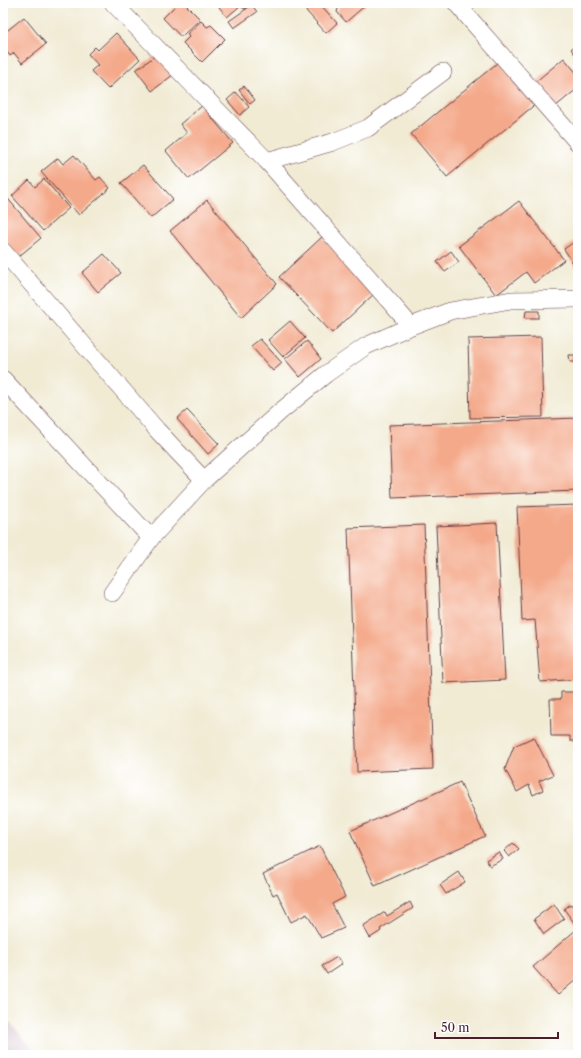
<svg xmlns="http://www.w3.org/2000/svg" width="581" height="1058" viewBox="0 0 581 1058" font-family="'Libre Caslon Text',serif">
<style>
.industrial{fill:#d1bdc9}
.building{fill:#f4a98a}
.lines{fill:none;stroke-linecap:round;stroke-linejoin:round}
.minor-casing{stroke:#633e44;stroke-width:18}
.minor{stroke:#fff;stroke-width:17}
</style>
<rect width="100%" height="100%" fill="#fff"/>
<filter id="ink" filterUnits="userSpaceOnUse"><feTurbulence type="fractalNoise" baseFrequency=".025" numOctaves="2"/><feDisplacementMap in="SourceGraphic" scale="8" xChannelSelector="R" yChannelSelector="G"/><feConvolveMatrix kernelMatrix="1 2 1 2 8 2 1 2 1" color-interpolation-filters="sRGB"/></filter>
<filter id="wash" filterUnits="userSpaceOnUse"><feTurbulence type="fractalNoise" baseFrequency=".012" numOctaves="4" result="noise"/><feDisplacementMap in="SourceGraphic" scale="16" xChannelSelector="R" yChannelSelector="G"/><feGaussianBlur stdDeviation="0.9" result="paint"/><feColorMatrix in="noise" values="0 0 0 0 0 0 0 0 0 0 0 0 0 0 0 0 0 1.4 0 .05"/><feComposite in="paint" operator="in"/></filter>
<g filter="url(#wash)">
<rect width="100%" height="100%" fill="#f1ebd4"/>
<!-- industrial -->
<path class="industrial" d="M3,1015L38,1055H3Z"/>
<g id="blocks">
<!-- building -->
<g class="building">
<path d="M178,3H184L200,19L181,37L163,18Z"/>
<path d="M216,3H253L245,9L240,6L227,17Z"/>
<path d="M302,3H319L337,23L326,33L300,4Z"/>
<path d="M336,3H368L346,22L337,12L339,6Z"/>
<path d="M252,5L257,12L234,28L229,21Z"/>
<path d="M24,17L46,44L22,63L14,53L10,56L3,47V34Z"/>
<path d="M201,21L207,27L211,25L225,39L202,62L183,43L189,37L187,34Z"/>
<path d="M116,33L140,59L108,89L91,71L98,65L88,54L95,47L98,50Z"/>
<path d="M578,43V58L571,49Z"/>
<path d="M159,53L174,74L152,91L136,70Z"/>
<path d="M564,58L578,75V88L555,107L534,83Z"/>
<path d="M502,59L538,102L447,177L411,134Z"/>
<path d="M244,86L255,100L250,104L239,90Z"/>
<path d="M236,92L249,107L240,115L227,100Z"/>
<path d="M202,106L233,143L189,179L166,151L187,133L180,124Z"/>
<path d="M578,120V131L573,125Z"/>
<path d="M74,155L96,180L100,177L110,188L79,215L41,172L58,158L63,164Z"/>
<path d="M143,165L173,199L151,218L121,183Z"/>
<path d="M3,169L8,176L3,179Z"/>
<path d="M44,179L69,208L43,231L12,196L29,180L35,187Z"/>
<path d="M3,194L9,200L41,238L18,257L3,240Z"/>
<path d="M207,200L277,284L241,318L170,231Z"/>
<path d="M519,201L564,260L534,283L526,272L496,295L459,246Z"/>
<path d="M322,237L375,293L332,333L279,277Z"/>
<path d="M578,239V271L564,249Z"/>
<path d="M451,251L459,262L445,272L437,262Z"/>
<path d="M104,254L121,273L98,292L82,273Z"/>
<path d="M526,311H539V318H525Z"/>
<path d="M290,321L305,338L283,357L268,340Z"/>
<path d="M541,337L543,417L470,418L468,339Z"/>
<path d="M260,339L282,363L273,371L251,346Z"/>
<path d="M307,341L321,359L300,377L285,359Z"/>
<path d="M569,355H578V362H570Z"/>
<path d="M187,410L219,444L208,454L177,419Z"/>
<path d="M578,418V491L392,498L389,425Z"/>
<path d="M578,505V679L540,682L535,620L522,621L517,507Z"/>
<path d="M497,523L505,680L443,683L436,526Z"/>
<path d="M424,525L433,769L357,772L348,528Z"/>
<path d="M561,692H578V741H570V736H551L550,699H561Z"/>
<path d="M534,737L553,775L539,781L543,790L533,795L529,785L517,792L505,769L514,746Z"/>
<path d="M460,782L485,836L375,886L350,831Z"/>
<path d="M513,843L519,849L509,857L504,851Z"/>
<path d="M320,846L345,897L332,904L344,928L321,938L307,914L291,922L277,893L273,895L263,874Z"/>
<path d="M499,852L503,859L490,866L486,860Z"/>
<path d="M459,872L465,882L446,894L440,885Z"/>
<path d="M410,902L413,908L380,929L381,931L370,938L363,926L385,912L387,916Z"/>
<path d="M554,904L564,919L544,934L534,919Z"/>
<path d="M571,904L578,914V922L575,924L564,909Z"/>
<path d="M578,928V978L558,995L533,967Z"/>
<path d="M337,957L342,964L327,974L322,966Z"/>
</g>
</g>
</g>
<g filter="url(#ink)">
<use href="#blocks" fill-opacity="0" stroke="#633e44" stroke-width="1"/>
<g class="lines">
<defs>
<g id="minor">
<path d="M113,3L267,161L411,326"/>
<path d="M456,3L578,143"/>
<path d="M267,161L333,142L368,128L443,72"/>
<path d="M3,251L157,430L204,480L281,411L326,374L366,346L411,326L450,311L511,300L578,299"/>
<path d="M3,379L151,538"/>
<path d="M112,593L151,538L204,480"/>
</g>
</defs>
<!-- minor casing -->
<use href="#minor" class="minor-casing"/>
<!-- minor -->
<use href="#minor" class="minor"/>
</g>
</g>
<!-- margin -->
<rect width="581" height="1058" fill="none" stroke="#fff" stroke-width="16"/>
<!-- scale -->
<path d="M435 1032v6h123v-6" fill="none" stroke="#4a1f2b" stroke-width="2"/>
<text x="441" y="1032" font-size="12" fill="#4a1f2b" stroke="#ffffff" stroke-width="3" paint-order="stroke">50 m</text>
</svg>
